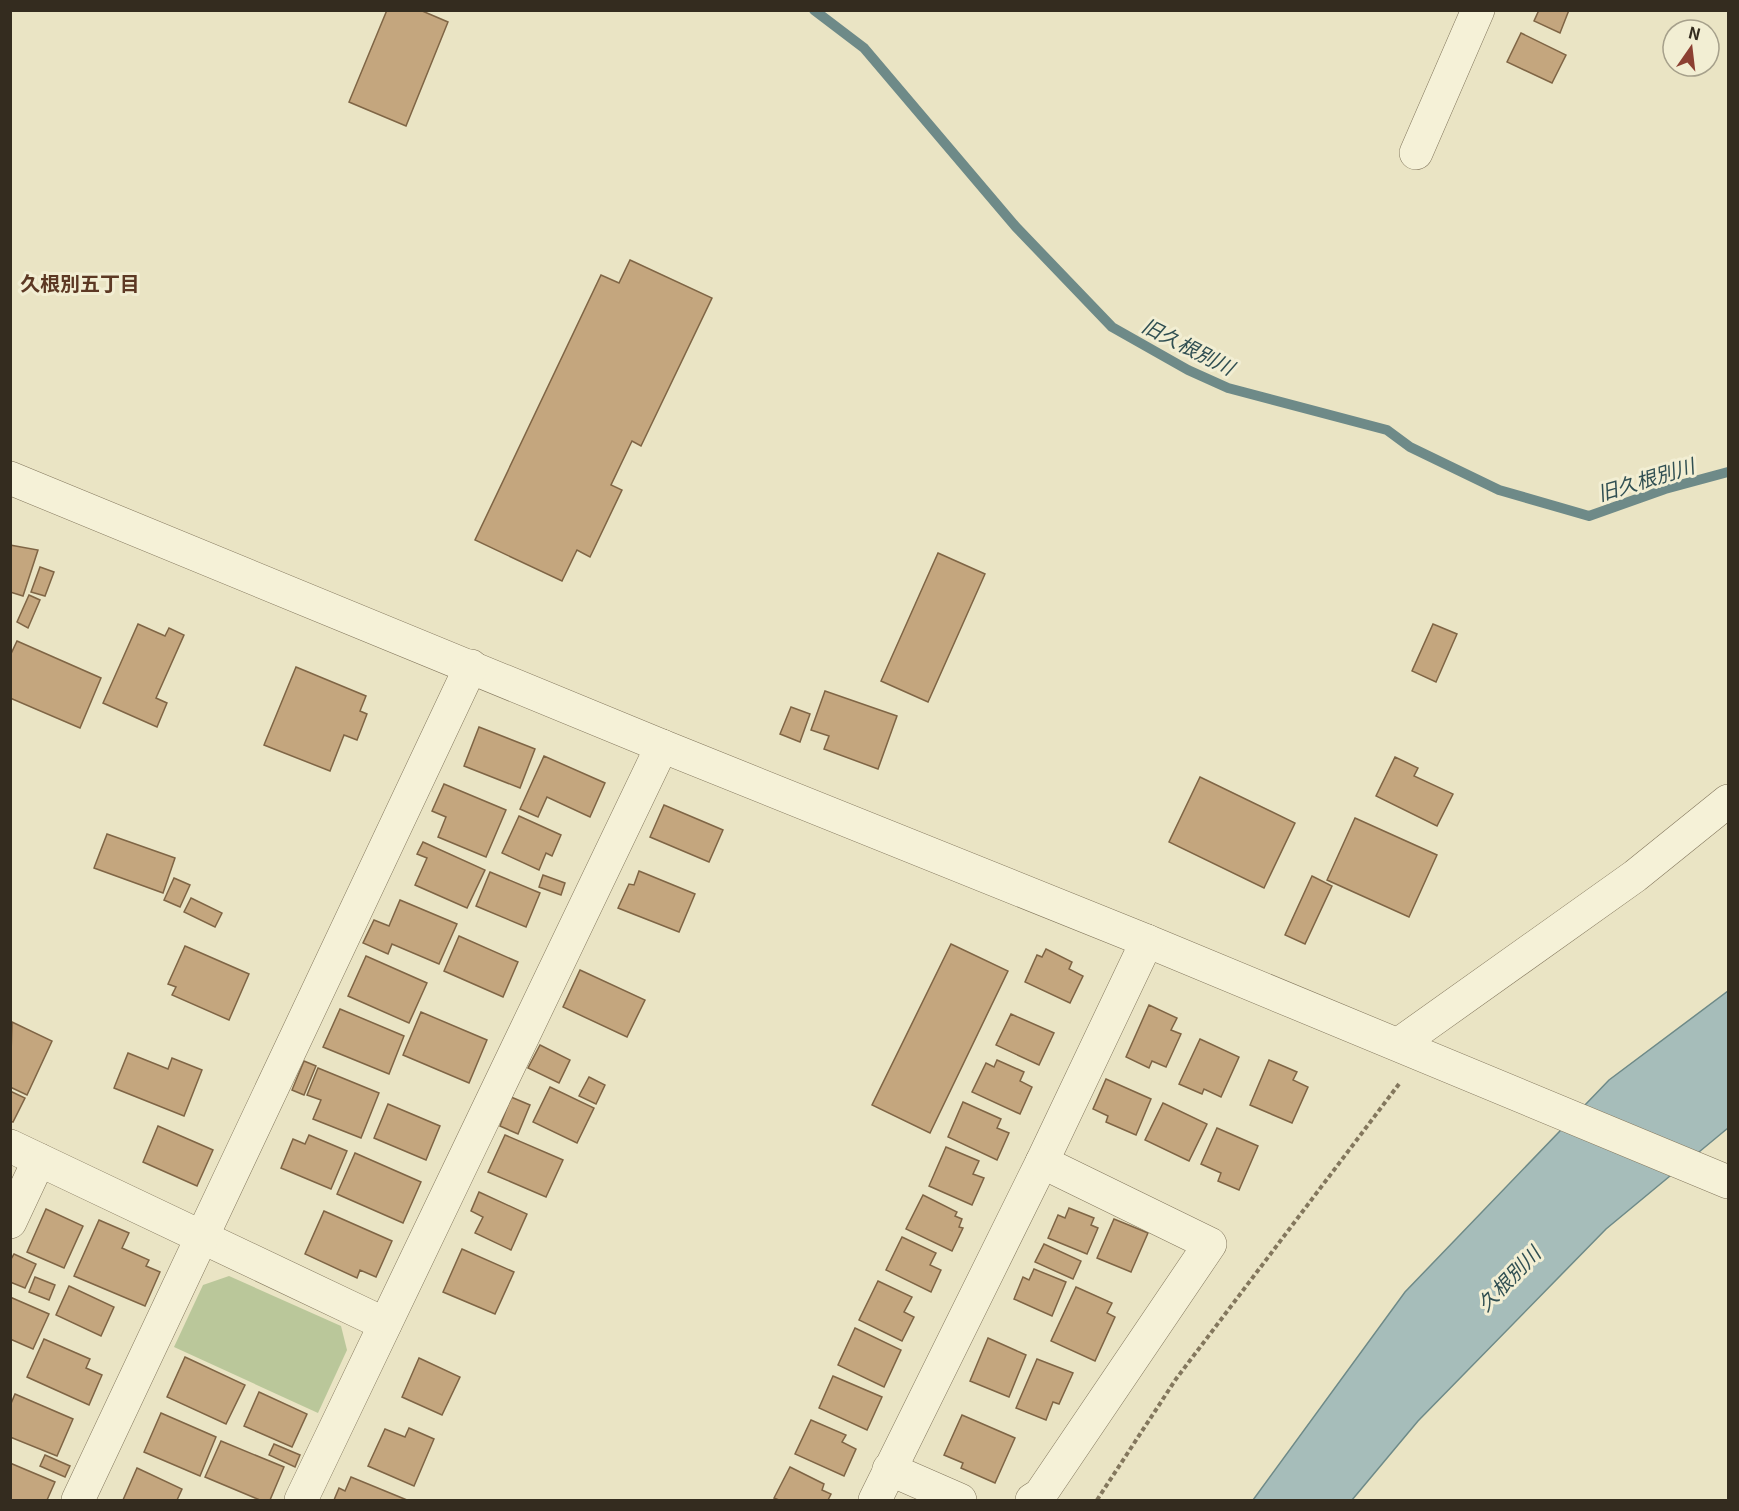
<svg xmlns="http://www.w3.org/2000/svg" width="1739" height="1511" viewBox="0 0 1739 1511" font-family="Georgia,'Noto Sans JP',serif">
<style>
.green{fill:#bac79a}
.water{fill:#a6bdba;stroke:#6e8a88;stroke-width:1.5}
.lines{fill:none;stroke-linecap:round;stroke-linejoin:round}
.stream{stroke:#6e8a88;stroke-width:10}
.building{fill:#c4a67e;stroke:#7f6545;stroke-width:1.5}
.minor-casing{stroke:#83775d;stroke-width:34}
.path{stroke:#83775d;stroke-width:4;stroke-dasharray:4.5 3;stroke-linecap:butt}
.minor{stroke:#f5f1d7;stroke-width:33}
.labels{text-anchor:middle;stroke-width:6;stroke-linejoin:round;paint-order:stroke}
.neighbourhood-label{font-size:20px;font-weight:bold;fill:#5c3823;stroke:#f2eed3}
.water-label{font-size:20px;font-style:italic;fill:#304f52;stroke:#f2eed3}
</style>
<rect width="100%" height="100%" fill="#eae4c4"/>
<!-- green -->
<path class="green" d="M229,1276L341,1326L347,1350L318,1413L174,1347L203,1285Z"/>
<!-- water -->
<path class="water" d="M1728,991V1128L1606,1229L1418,1421L1352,1500H1253L1405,1292L1609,1080Z"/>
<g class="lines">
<!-- stream -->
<path class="stream" d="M814,10L864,48L1016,227L1112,327L1188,370L1228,388L1387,430L1410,447L1499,490L1589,516L1665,489L1728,472"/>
</g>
<!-- building -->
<g class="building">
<path d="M387,10H420L448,22L406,126L349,102Z"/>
<path d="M1539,10H1569L1560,33L1534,21Z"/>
<path d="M1521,33L1566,55L1552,83L1507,62Z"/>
<path d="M630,260L712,298L641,446L632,441L611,485L622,490L590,557L577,550L562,581L475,540L601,275L619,283Z"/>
<path d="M10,545L38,550L23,596L10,592Z"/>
<path d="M938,553L985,574L928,702L881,681Z"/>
<path d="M40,567L54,572L45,596L31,592Z"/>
<path d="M29,595L40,600L28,628L17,622Z"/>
<path d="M138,624L165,636L169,628L184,635L156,698L167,703L157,727L103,703Z"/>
<path d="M1433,624L1457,634L1436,682L1412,671Z"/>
<path d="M17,641L101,678L80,728L10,698V656Z"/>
<path d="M296,667L366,696L360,711L367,714L357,740L344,735L330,771L264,745Z"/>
<path d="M825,691L897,716L878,769L824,749L829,736L811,730Z"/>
<path d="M791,707L810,714L800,742L780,734Z"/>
<path d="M479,727L535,749L520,788L464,766Z"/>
<path d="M544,756L605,783L590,817L547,797L538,817L520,809Z"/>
<path d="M1395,757L1418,768L1414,776L1453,794L1437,826L1376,796Z"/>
<path d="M1200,777L1295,823L1264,888L1169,842Z"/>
<path d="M444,784L506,810L486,857L438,837L446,817L432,811Z"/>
<path d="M664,805L723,830L709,862L650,837Z"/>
<path d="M519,816L561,835L552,856L546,853L539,870L502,853Z"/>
<path d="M1355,818L1437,855L1409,917L1327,880Z"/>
<path d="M107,834L175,858L163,893L94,868Z"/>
<path d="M423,842L485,870L467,908L415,885L427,858L417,854Z"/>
<path d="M639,871L695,894L679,932L618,908L629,884L634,885Z"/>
<path d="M490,872L540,893L526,927L476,906Z"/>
<path d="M543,875L565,883L561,895L539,887Z"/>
<path d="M1312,876L1332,886L1305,944L1285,935Z"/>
<path d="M174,878L190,885L180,907L164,900Z"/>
<path d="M191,898L222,913L215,927L184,912Z"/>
<path d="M400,900L457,924L439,964L392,944L388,954L363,943L374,920L389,926Z"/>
<path d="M459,936L518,962L503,997L444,971Z"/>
<path d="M951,944L1008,971L930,1133L872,1105Z"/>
<path d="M185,946L249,974L229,1020L172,995L176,987L168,984Z"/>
<path d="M1046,949L1072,962L1069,969L1083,976L1070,1003L1025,982L1037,955L1042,957Z"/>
<path d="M366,956L427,983L409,1023L348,996Z"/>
<path d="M580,970L645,1000L627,1037L563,1007Z"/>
<path d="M1149,1005L1177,1018L1171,1030L1181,1034L1166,1067L1152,1061L1149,1068L1126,1057Z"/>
<path d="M340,1009L404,1036L389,1074L323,1047Z"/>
<path d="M421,1012L487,1040L469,1083L403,1055Z"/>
<path d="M1011,1014L1054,1033L1039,1065L996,1045Z"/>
<path d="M12,1022L52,1041L27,1095L10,1087Z"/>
<path d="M1200,1039L1239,1057L1221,1097L1204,1089L1202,1094L1179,1084Z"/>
<path d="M540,1045L570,1060L559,1083L528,1068Z"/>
<path d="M128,1053L168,1069L172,1058L202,1070L184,1116L114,1088Z"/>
<path d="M997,1060L1024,1072L1020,1081L1032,1087L1020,1114L972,1092L986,1063L994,1067Z"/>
<path d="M1269,1060L1297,1072L1293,1080L1308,1087L1292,1123L1250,1105Z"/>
<path d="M304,1061L316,1066L304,1095L292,1090Z"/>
<path d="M318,1068L379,1093L361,1138L313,1119L321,1100L307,1095Z"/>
<path d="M589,1077L605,1085L596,1104L579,1096Z"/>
<path d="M1106,1079L1151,1099L1136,1135L1106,1122L1108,1116L1093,1109Z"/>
<path d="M550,1087L594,1108L577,1143L533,1122Z"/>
<path d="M10,1091L25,1098L13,1122L10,1121Z"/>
<path d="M511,1097L530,1105L518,1134L500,1126Z"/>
<path d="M963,1102L1001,1119L997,1128L1009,1133L997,1160L948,1137Z"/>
<path d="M1163,1103L1207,1124L1189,1161L1145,1140Z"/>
<path d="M388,1104L440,1126L426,1160L374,1138Z"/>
<path d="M158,1126L213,1150L197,1186L143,1162Z"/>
<path d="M1217,1128L1258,1146L1239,1190L1218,1181L1221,1173L1201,1164Z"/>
<path d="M309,1135L347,1151L331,1189L281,1168L293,1139L305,1144Z"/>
<path d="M505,1135L563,1160L546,1197L488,1172Z"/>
<path d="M946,1147L979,1161L973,1174L984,1178L972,1205L929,1186Z"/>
<path d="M355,1153L421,1182L403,1223L337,1194Z"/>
<path d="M479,1192L527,1214L511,1250L475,1233L483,1217L471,1211Z"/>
<path d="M923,1195L957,1212L955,1216L962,1219L959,1227L963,1228L952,1251L906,1229Z"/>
<path d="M1069,1208L1094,1218L1091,1225L1098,1228L1087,1254L1048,1238L1058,1215L1065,1218Z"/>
<path d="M46,1209L83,1226L64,1268L27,1252Z"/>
<path d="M324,1211L392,1241L376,1277L360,1270L357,1278L305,1254Z"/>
<path d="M1114,1219L1148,1233L1131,1272L1097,1258Z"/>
<path d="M99,1220L129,1233L122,1248L149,1260L146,1266L160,1272L145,1306L74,1276Z"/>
<path d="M902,1237L936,1253L930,1265L941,1270L931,1292L886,1270Z"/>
<path d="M1044,1244L1081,1261L1073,1279L1035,1262Z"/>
<path d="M462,1249L514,1272L495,1314L443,1292Z"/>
<path d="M14,1254L36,1264L25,1288L10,1282V1261Z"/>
<path d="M1034,1269L1066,1282L1052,1316L1014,1299L1023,1277L1029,1280Z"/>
<path d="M35,1277L55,1285L49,1300L29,1292Z"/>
<path d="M878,1281L912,1297L904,1312L914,1317L902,1341L859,1320Z"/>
<path d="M69,1286L114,1307L101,1336L56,1315Z"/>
<path d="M1076,1287L1112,1303L1107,1313L1115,1317L1095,1361L1051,1341Z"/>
<path d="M10,1297L49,1314L33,1349L10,1339Z"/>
<path d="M855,1328L901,1350L884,1387L838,1365Z"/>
<path d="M988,1338L1026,1355L1009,1397L970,1381Z"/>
<path d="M44,1339L90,1359L86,1368L102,1375L89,1405L27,1377Z"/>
<path d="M185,1357L245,1385L226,1424L167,1397Z"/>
<path d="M419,1358L460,1377L442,1415L402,1397Z"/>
<path d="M1037,1359L1073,1373L1059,1404L1053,1402L1046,1420L1016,1408Z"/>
<path d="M833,1376L882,1397L867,1430L819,1408Z"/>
<path d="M259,1392L307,1414L292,1447L244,1426Z"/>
<path d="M15,1394L73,1419L57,1456L10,1437V1406Z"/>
<path d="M161,1413L216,1437L200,1476L144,1452Z"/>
<path d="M962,1415L1015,1438L995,1483L961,1468L963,1463L944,1455Z"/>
<path d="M811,1420L846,1435L842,1442L856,1449L844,1476L795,1454Z"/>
<path d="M409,1428L434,1439L414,1486L368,1466L385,1429L405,1437Z"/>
<path d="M221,1441L284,1467L270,1500H260L205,1477Z"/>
<path d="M274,1444L300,1455L295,1467L269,1455Z"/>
<path d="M45,1455L70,1466L65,1477L40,1466Z"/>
<path d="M10,1463L55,1482L47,1500H10Z"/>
<path d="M790,1467L824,1484L822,1490L831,1494L828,1500H779L774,1498Z"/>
<path d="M137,1468L182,1489L177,1500H123Z"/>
<path d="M351,1477L407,1500H334L339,1488L345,1491Z"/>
</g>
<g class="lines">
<defs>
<g id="minor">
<path d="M1416,153L1478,10"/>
<path d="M10,478L662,746L1147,941L1728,1182"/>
<path d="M1399,1044L1635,876L1728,801"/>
<path d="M10,1146L385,1324"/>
<path d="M10,1222L39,1160"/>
<path d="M889,1469L960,1500"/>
<path d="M78,1500L471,666"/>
<path d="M301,1500L662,746"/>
<path d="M875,1500L1042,1162L1147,941"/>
<path d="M1032,1500L1040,1495L1210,1244L1042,1162"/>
</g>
</defs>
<!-- minor casing -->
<use href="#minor" class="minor-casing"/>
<!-- path -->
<path class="path" d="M1097,1500L1176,1379L1399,1084"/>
<!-- minor -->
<use href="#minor" class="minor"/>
</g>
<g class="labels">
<!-- neighbourhood labels -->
<g class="neighbourhood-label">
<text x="80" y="291">久根別五丁目</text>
</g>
<!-- water labels -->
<g class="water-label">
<text transform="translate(1188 347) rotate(27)" y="7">旧久根別川</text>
<text transform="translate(1646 480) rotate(-17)" y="7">旧久根別川</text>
<text transform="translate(1509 1279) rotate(-46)" y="7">久根別川</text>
</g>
</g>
<!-- border -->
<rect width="1739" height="1511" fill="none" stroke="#342c1f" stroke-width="24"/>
<!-- north arrow -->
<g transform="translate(1691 48) rotate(14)"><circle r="28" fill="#f2eed3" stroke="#a6a08b" stroke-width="1.5"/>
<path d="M0-4.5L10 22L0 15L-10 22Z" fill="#8c4032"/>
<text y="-9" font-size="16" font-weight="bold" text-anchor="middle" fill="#342c1f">N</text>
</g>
</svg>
